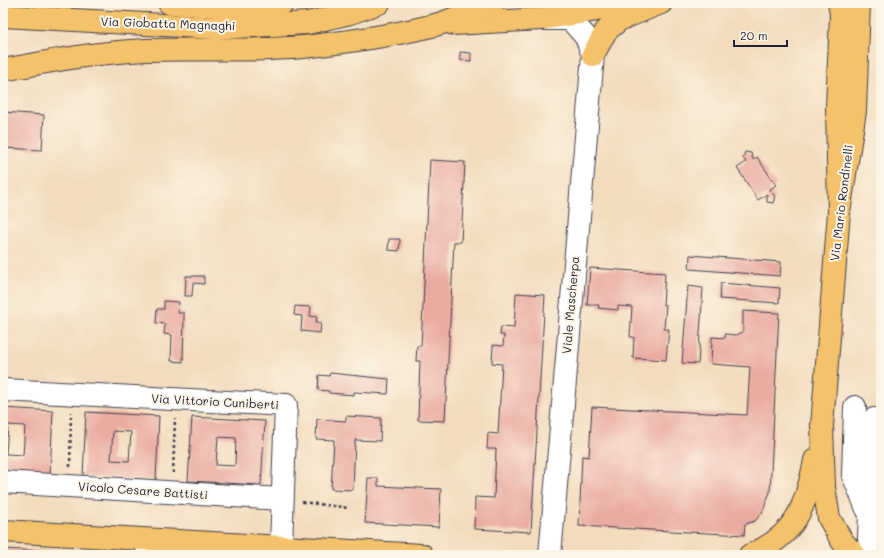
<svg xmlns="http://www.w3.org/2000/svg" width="884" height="558" viewBox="0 0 884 558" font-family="Mali,sans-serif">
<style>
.building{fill:#eaaba1;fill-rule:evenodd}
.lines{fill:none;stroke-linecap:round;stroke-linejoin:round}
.minor-casing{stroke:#413e4e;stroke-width:24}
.major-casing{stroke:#413e4e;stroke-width:24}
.highway-casing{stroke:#413e4e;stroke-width:24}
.path{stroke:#413e4e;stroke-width:2.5;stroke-dasharray:3 3;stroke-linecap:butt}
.minor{stroke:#fff;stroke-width:22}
.major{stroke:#f3c26a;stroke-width:22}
.highway{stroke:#f3c26a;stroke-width:22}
.labels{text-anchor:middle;stroke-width:4;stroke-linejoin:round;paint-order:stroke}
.street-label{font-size:12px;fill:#22223b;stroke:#fcf5e5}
</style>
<rect width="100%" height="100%" fill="#fcf5e5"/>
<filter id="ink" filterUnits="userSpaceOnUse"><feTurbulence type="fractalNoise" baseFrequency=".025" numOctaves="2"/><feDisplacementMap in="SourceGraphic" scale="8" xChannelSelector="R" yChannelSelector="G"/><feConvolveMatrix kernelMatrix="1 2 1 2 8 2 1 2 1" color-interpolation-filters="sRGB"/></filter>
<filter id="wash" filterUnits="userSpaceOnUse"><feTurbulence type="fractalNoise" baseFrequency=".012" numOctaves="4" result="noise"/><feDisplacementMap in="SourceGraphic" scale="16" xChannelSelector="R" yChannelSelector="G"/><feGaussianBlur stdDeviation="0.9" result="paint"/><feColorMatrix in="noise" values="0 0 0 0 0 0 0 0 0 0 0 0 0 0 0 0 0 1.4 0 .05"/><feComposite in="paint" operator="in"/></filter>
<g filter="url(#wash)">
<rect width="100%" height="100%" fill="#f3dcbd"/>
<g id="blocks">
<!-- building -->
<g class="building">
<path d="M460,52L471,53V61L460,60Z"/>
<path d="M3,112L44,115L42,150L3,148Z"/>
<path d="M745,152L751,153L753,160L757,157L776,185L769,190L775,196L773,203L767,202V194L758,200L737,168L746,162L743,158Z"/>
<path d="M430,160L465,162L461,242H454L445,421L418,420L420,361H416L417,346H421Z"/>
<path d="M389,239H400L399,251L388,250Z"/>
<path d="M690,255L781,262L780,276L689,269Z"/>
<path d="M590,268L665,273L663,305H666L664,329H669L666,360L633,358L634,337H630L632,307L618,306V310L598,308L599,305H587Z"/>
<path d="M186,276H204V284L193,283L192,296H185Z"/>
<path d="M721,283L780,288L779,303L720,299Z"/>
<path d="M688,286L703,288L698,364L682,363Z"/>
<path d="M516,293L545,295L531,532L474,529L475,497L494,498L496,449H487L488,433L498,434L502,364L492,363L493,345L503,346L504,335H500L501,327L514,328Z"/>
<path d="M164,301L179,302L178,313H184L183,362L171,361L172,335L164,334L165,324L156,323L157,309H164Z"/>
<path d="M295,306L311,307L310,316L317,317L316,323H321L320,333L301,331L302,316L294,315Z"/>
<path d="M743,311L779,313L770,492L762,513L755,521L745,524L744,535L579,526L582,456L589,457L592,407L747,415L750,367L711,364L712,337L725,338V334L736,335L743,332Z"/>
<path d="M330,373L389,379L388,394L354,392V395L329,393V391L318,390L319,375L329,376Z"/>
<path d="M3,408L53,411L50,474L3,471ZM8,425L25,426L23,455L6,454Z"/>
<path d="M86,412L159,416L156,480L83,476ZM113,431L131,432L129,461L111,460Z"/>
<path d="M346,416L381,418L380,441L355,440L353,490L331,489L334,440L316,439L317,419L346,421Z"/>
<path d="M192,417L265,421L261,485L188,481ZM218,437L236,438L235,466L216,465Z"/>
<path d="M368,478H378V486L441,489L439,527L365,523Z"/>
<path d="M3,549L102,554V555H3Z"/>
</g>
</g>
</g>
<g filter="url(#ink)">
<use href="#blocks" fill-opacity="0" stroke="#413e4e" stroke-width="1"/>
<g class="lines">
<defs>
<g id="minor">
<path d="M548,19H570L586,37L593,55L550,555"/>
<path d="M3,390L286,405L281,547"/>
<path d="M855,407L853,475L867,509"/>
<path d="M3,482L282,499"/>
<path d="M147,555L148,540"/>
<path d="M871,555L869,538L874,419H881"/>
</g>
<g id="major">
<path d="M169,3L232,7L283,3"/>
<path d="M3,16L217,28L308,23L350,13L379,3"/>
<path d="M453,24L541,19"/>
<path d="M3,70C51,61 98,52 146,50C199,48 251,52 303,47C347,42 392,36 435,25C455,20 474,9 494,3"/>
<path d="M3,531L422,555"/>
<path d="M750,555C796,536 806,506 815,460"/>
<path d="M855,555L842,541L829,518L824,487L822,426L839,212L855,111L859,3"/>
</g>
<g id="highway">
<path d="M541,19L642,3"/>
<path d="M593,55L606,31L619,20L661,3"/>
<path d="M839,212L837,108L841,14L839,3"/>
</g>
</defs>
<!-- minor casing -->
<use href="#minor" class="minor-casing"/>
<!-- major casing -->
<use href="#major" class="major-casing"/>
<!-- highway casing -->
<use href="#highway" class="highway-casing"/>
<!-- path -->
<g class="path">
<path d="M70,467L71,412"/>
<path d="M173,473L175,418"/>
<path d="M302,502L349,508"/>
</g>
<!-- minor -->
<use href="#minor" class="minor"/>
<!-- major -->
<use href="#major" class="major"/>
<!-- highway -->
<use href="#highway" class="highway"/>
</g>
</g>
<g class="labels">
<!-- street labels -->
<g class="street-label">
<text transform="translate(168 24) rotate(2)" y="4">Via Giobatta Magnaghi</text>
<text transform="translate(842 203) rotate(-83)" y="4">Via Mario Rondinelli</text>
<text transform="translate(571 305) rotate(-85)" y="4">Viale Mascherpa</text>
<text transform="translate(215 402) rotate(3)" y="4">Via Vittorio Cuniberti</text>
<text transform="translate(143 491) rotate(4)" y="4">Vicolo Cesare Battisti</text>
</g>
</g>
<!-- margin -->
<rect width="884" height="558" fill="none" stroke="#fcf5e5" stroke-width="16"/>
<!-- scale -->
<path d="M734 40v6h53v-6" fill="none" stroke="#22223b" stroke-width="2"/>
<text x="740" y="40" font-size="12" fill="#22223b" stroke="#fcf5e5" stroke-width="3" paint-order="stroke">20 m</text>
</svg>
